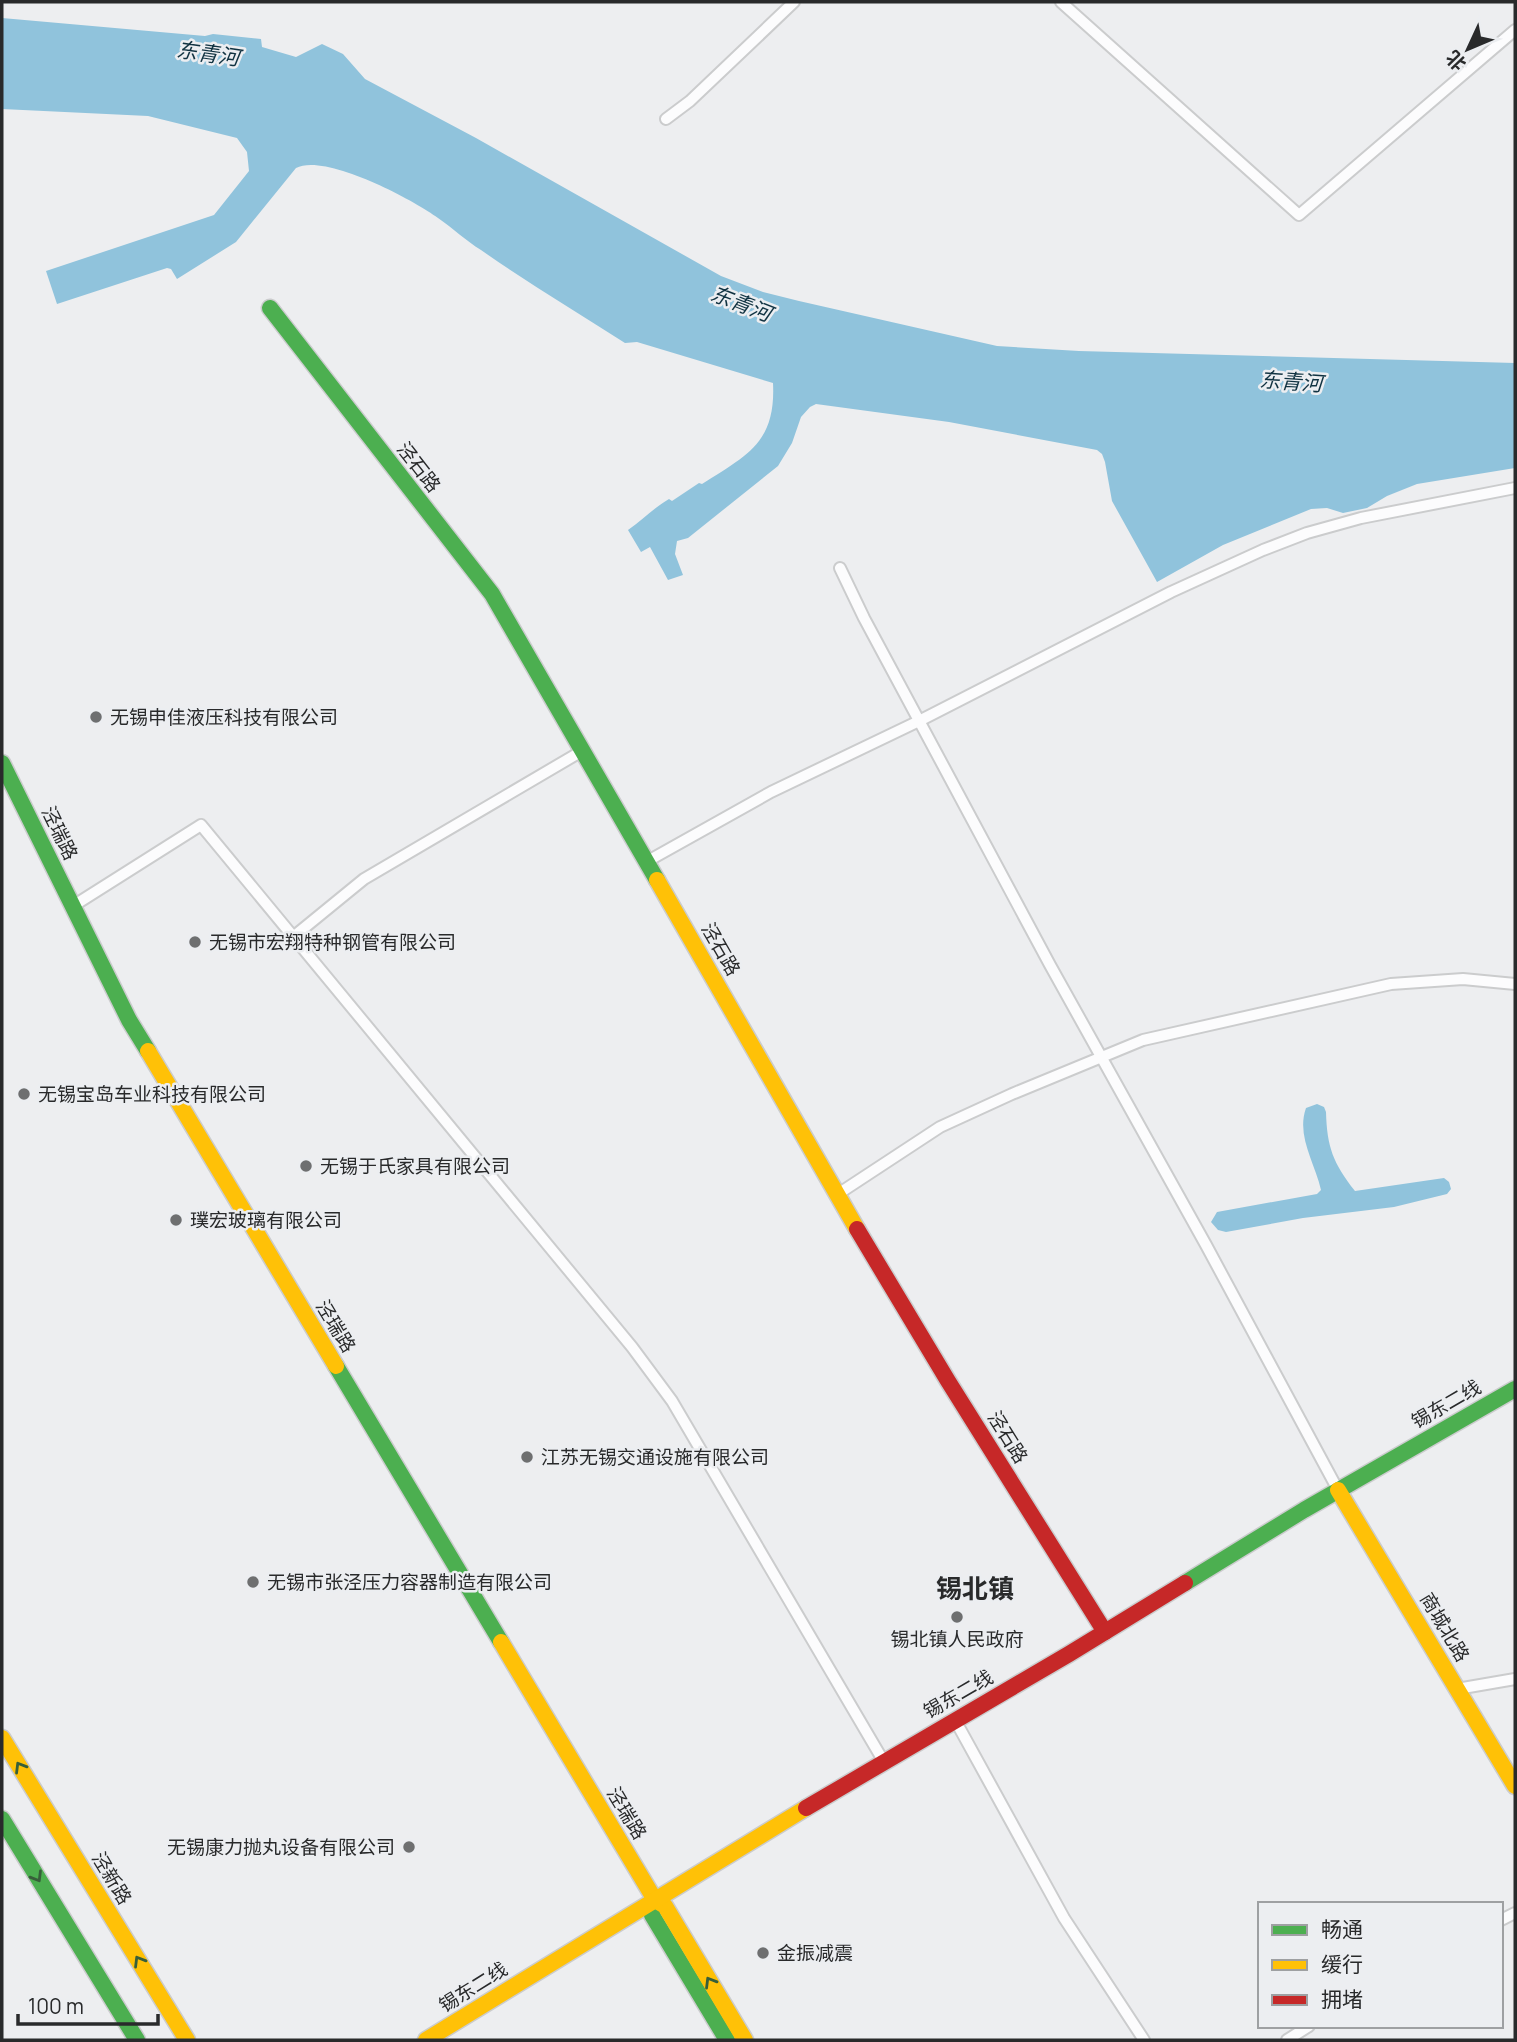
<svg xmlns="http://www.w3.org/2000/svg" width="1517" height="2042" viewBox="0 0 1517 2042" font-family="Manrope,'Noto Sans SC',sans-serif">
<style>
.water{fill:#90c3dc}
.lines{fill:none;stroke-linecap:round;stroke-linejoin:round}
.street-casing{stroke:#cbcccd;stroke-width:14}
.fast-casing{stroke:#cbcccd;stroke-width:19}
.slow-casing{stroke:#cbcccd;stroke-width:19}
.jam-casing{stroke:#cbcccd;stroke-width:19}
.street{stroke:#fcfcfd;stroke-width:10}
.fast{stroke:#4caf50;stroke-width:16}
.slow{stroke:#ffc107;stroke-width:16}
.jam{stroke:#c62828;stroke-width:16}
.oneway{stroke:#375f3a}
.poi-dot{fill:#6e6f70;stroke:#eceef1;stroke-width:2.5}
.labels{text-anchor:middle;stroke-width:5;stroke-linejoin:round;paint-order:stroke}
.street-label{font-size:19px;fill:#292a2b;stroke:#eceef1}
.poi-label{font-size:19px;fill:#292a2b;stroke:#eceef1;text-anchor:start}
.water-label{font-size:21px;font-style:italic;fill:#113342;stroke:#eceef1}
.district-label{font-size:26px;font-weight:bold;fill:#292a2b;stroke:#eceef1}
</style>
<rect width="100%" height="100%" fill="#edeef0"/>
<!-- water -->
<g class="water">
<path d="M2,18L205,36L213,34L261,39L262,47L296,57L322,44L343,54L365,79L476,138L721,276L763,292L799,301L997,346L1079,351L1515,363V468L1417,484L1387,496L1367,508L1343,513L1327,508L1311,509L1223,545L1157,582L1112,501L1105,462L1102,454L1097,450L949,422L816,404L810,407L801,417L792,443L778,466L688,538L677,541L675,554L683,575L668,580L650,547L641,552L628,530C643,520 652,509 669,499L672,501L699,483L702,484C747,455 776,443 773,383L637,342L625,343C577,312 528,283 481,250C466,241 453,228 438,218C412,199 325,153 296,168L236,242L177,279L171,269L167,268L57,304L46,271L214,215L249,171L247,152L237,138L148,116L2,109Z"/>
<path d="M1317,1104L1324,1107L1326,1112C1327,1147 1333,1163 1355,1191L1444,1178L1449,1182L1451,1189L1447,1194L1394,1207L1303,1218L1226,1232L1218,1230L1211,1222L1217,1212L1317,1194L1321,1190C1315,1163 1296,1136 1306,1108Z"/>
</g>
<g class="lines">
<defs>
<g id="street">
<path d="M1061,2L1299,215L1515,30"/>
<path d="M666,119L690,101L794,2"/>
<path d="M840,568L864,618L1050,965L1206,1245L1338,1490"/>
<path d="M646,862L771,792L919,721L1171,592L1263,550L1307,533L1361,518L1515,488"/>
<path d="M73,906L201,825L632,1347L672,1401L884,1762"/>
<path d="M293,937L364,879L582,751"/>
<path d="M838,1194L940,1127L1012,1094L1143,1040L1391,984L1463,979L1515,984"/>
<path d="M1457,1689L1515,1679"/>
<path d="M960,1729L1064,1918L1144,2040"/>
<path d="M1501,1920L1515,1913"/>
<path d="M1287,2040L1309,2026"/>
</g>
<g id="fast">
<path d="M270,308L492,594L657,880"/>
<path d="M2,763L129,1020L148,1051"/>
<path d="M336,1366L501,1642"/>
<path d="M1185,1583L1304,1510L1515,1389"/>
<path d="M2,1819L137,2040"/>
<path d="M655,1900L652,1915L727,2040"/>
</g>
<g id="slow">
<path d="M657,880L857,1229"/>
<path d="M148,1051L336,1366"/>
<path d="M1338,1490L1515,1786"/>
<path d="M501,1642L655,1900L665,1906L745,2040"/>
<path d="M2,1738L187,2040"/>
<path d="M426,2040L806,1808"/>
</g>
<g id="jam">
<path d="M857,1229L948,1381L1105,1632"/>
<path d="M806,1808L1069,1654L1185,1583"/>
</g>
</defs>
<!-- street casing -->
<use href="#street" class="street-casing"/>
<!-- fast casing -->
<use href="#fast" class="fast-casing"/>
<!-- slow casing -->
<use href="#slow" class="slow-casing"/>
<!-- jam casing -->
<use href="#jam" class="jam-casing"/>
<!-- street -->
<use href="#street" class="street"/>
<!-- fast -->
<use href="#fast" class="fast"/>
<!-- slow -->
<use href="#slow" class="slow"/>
<!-- jam -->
<use href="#jam" class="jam"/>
</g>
<!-- one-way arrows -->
<defs><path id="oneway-chevron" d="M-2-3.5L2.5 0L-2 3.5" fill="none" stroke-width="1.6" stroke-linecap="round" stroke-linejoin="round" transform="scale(1.75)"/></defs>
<g class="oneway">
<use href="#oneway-chevron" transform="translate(20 1767) rotate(-121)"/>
<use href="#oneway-chevron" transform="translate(37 1877) rotate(59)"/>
<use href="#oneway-chevron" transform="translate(139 1961) rotate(-121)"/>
<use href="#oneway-chevron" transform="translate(710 1982) rotate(-121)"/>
</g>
<!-- markers -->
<g class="poi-dot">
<circle cx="96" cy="717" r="7"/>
<circle cx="195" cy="942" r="7"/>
<circle cx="24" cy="1094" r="7"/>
<circle cx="306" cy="1166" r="7"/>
<circle cx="176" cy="1220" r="7"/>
<circle cx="527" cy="1457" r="7"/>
<circle cx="253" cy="1582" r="7"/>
<circle cx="957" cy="1617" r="7"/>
<circle cx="409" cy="1847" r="7"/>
<circle cx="763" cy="1953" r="7"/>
</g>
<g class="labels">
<!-- street labels -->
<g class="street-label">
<text transform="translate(419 467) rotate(52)" y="7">泾石路</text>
<text transform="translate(60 833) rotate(64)" y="7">泾瑞路</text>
<text transform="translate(721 949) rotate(60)" y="7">泾石路</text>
<text transform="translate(336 1326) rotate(59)" y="7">泾瑞路</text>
<text transform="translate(1446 1404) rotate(-30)" y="7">锡东二线</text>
<text transform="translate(1008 1437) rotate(58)" y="7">泾石路</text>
<text transform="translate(1445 1627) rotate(59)" y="7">商城北路</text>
<text transform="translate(958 1694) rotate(-30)" y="7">锡东二线</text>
<text transform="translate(627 1813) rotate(59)" y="7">泾瑞路</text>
<text transform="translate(112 1878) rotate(59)" y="7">泾新路</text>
<text transform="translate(473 1987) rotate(-32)" y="7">锡东二线</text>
</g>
<!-- poi labels -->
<g class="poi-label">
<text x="110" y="724">无锡申佳液压科技有限公司</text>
<text x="209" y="949">无锡市宏翔特种钢管有限公司</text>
<text x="38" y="1101">无锡宝岛车业科技有限公司</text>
<text x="320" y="1173">无锡于氏家具有限公司</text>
<text x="190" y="1227">璞宏玻璃有限公司</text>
<text x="541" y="1464">江苏无锡交通设施有限公司</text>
<text x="267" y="1589">无锡市张泾压力容器制造有限公司</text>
<text x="957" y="1646" text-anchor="middle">锡北镇人民政府</text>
<text x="395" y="1854" text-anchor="end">无锡康力抛丸设备有限公司</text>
<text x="777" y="1960">金振减震</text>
</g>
<!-- water labels -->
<g class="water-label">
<text transform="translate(208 54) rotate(8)" y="7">东青河</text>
<text transform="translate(741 304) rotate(21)" y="7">东青河</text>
<text transform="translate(1291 382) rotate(4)" y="7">东青河</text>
</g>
<!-- district labels -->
<g class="district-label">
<text x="975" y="1598">锡北镇</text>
</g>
</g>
<!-- border -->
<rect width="1517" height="2042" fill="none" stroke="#292a2b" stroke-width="7"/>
<!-- legend -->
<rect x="1258" y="1902" width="245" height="126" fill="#eceef1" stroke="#9ea0a2" stroke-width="2"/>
<rect x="1272" y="1925" width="35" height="10" fill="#4caf50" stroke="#9ea0a2" stroke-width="2"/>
<text x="1321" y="1937" font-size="21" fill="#292a2b">畅通</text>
<rect x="1272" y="1960" width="35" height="10" fill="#ffc107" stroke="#9ea0a2" stroke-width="2"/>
<text x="1321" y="1972" font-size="21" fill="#292a2b">缓行</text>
<rect x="1272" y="1995" width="35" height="10" fill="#c62828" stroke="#9ea0a2" stroke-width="2"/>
<text x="1321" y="2007" font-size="21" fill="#292a2b">拥堵</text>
<!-- north arrow -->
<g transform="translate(1468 49) rotate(226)" stroke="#eceef1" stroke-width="5" paint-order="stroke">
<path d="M0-5L12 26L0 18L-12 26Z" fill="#292a2b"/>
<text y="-10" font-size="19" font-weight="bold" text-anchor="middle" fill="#292a2b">北</text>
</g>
<!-- scale -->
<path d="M18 2014v10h140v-10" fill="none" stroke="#292a2b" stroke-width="3.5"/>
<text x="28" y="2014" font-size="21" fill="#292a2b" stroke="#eceef1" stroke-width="5" paint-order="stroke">100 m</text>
</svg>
